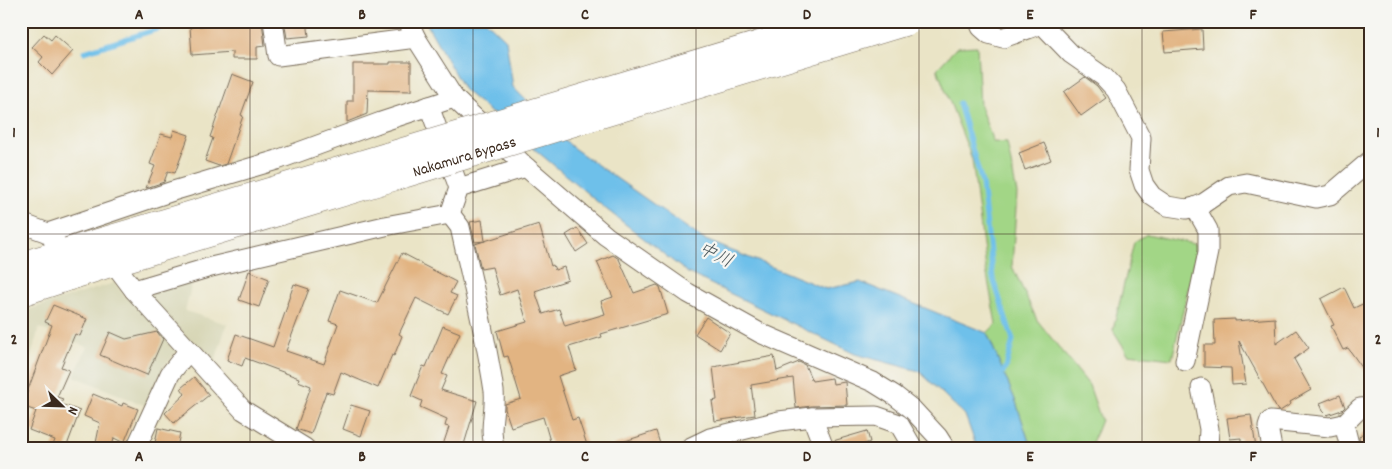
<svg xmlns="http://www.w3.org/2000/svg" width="1392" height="469" viewBox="0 0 1392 469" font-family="Dekko,'Klee One',sans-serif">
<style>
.built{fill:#d7d6b5}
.green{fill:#a2d686;stroke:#6e8052}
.water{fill:#6ec0ea;stroke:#547584}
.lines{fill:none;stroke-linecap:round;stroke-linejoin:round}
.stream{stroke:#6ec0ea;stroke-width:5}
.building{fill:#e2b482}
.minor-casing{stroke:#786b59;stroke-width:21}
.trunk-casing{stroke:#786b59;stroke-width:29}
.minor{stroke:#fff;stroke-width:19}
.trunk{stroke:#fff;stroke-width:28}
.trunk-bridge-casing{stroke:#786b59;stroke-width:29;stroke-linecap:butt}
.trunk-bridge{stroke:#fff;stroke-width:28}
.grid{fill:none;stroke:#3b2a1e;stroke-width:1;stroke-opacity:0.55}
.labels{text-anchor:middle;stroke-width:4.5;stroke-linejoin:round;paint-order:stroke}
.street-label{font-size:16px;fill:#3b2a1e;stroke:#f6f6f2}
.water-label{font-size:18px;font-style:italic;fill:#4a575b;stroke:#f6f6f2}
.neatline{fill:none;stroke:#3b2a1e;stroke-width:2}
.grid-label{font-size:16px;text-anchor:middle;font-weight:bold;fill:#3b2a1e}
</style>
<rect width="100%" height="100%" fill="#f6f6f2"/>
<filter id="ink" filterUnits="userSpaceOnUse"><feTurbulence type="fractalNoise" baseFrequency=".02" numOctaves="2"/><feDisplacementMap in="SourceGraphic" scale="10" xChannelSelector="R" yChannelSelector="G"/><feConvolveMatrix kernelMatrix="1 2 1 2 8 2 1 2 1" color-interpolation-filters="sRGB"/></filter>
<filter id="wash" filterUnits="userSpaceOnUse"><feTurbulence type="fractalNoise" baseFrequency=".0096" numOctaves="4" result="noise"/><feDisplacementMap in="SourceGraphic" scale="20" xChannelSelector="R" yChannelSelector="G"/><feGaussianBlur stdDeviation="1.12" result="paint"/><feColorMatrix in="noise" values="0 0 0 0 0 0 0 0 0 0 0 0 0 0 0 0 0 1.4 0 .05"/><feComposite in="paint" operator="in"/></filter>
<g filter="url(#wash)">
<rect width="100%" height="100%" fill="#eae4c6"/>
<!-- built -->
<path class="built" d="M193,279L185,311L227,324L213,367L185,343L165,365L146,406L74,376L87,347L39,328L21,392V312L114,283L126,298Z"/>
<!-- green -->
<g class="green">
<path d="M977,46L980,106L993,142L1007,143L1017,194L1012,266L1037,320L1089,385L1101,420L1090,448H1031L1016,402L987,333L996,324L986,269L972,159L937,69L957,47Z"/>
<path d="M1147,234L1198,245L1172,359L1128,354L1113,330L1134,242Z"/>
</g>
<!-- water -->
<path class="water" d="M425,21H486L506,40L513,87L572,147L703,239L826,289L860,282L987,333L1016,402L1031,448H977L965,415L919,371L855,354L688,273L606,209L464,90Z"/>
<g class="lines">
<!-- stream -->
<g class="stream">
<path d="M84,52L170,25L178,21"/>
<path d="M959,103L982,183L993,278L1013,340L1006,367L1001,376"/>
</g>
</g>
<g id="blocks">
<!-- building -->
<g class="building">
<path d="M219,21H262L265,46L257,47V59H232V52L192,55L190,27L220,24Z"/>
<path d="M284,21H307L309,36L287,38Z"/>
<path d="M1202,29L1203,49L1165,52L1163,32Z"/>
<path d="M44,34L51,40L55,35L73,51L52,75L39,62L43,57L32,47Z"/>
<path d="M390,62H411V91L368,90L367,114L347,122V101H353V64H390Z"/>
<path d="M232,74L253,82L241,115L243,116L226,164L219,166L205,161L213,138L210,137Z"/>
<path d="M1085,77L1097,86L1106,98L1081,116L1064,92Z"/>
<path d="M174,130L189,135L175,173L168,171L164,182L146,188L155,166L150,164L161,134L172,137Z"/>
<path d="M1044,143L1051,160L1025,170L1019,153Z"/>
<path d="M482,220L485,241L475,242L470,222Z"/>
<path d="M539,224L551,266L553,265L555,270L564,267L568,280L535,291L543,314L559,309L565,326L605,314L601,301L613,297L597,262L613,255L619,259L634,293L657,285L660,287L668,314L601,334L602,337L569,347L576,370L558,376L572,420L578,418L588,448H552L543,417L511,427L505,409V404L521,399L508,356L504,357L497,331L527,322L517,289L500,295L492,267L481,269L475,244Z"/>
<path d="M577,228L588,244L576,252L566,235Z"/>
<path d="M402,253L421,263V264L456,282L450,293L457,296L448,314L416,298L399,334L402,336L394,356L392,355L378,388L341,372L333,394L326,392L311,434L296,429L311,386L298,381L299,378L245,358L242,366L227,360L236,334L273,347L288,304H287L294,284L309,289L286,351L324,364L338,324L329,321L340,290L377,303Z"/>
<path d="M249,271L269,279L259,307L239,300Z"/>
<path d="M1344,287L1354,308L1371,300V380L1348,348L1343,350L1331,326L1334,325L1321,299Z"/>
<path d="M53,305L87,319L80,336L75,334L61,367L69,370L57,397L63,399L61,404L80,411L66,448H52L55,440L29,430L36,411L22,406L52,325L45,322Z"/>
<path d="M706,317L730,333L720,350L695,334Z"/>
<path d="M1275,318L1276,344L1296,330L1309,348L1294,359L1311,390L1290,402L1291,404L1280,411H1278L1239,341L1246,384L1232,385L1231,368L1204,367V345H1215L1214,320L1235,319V321Z"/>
<path d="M443,326L460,333L442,374L447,376L441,390L477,401L463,448H442L449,427L445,426L447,419L420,407L422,401L411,396L423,366L426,367Z"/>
<path d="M110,332L126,339L157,332L163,339L147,375L100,355Z"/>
<path d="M774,356L777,371L799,362L805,365L812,381L832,378L833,384L845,382L847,405L812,406L796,408L793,378L751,385L755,415L715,421L712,401L717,400L713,367Z"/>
<path d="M194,377L209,395L174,423L165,413L185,394L181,388Z"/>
<path d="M93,394L122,406L123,403L138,409L124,443L114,438L112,448H95L100,423L84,416Z"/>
<path d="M1340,395L1345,407L1342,410L1327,415L1323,411L1320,403Z"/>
<path d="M351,405L370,411L361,436L343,429Z"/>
<path d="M1251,415L1256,448H1241V438L1230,439L1227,418Z"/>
<path d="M1371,424V448H1361L1359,437Z"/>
<path d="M158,428L180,433L177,448H154Z"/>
<path d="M656,431L660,444L646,448H614L613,445Z"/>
<path d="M867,431L870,442L854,448H835L833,441Z"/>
</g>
</g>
</g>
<g filter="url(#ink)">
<use href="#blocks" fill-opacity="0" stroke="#786b59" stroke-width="1"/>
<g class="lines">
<defs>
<g id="minor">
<path d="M273,21L278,56L416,38"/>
<path d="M408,21L416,38L454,98L526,167L606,236L688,293L760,333L873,382L894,395L912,409L938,437L945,448"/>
<path d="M979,21L981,27L989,34L1003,38L1050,21"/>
<path d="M1042,24L1071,54L1104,77L1116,90L1141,138L1139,170L1144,185L1152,196L1167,206L1186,209L1195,207L1204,203L1229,186L1246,183L1316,198L1330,195L1371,160"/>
<path d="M429,106L459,188"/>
<path d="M450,214L460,227C472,281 486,336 494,391C496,410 488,430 495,448"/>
<path d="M21,223L48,233L56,243"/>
<path d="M48,233L173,191L277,160L381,122L454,98"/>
<path d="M113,262L134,290L243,410L305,448"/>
<path d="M134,290L211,267L385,226L450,214L459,188L526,167"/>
<path d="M1185,361L1208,252V230L1195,207"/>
<path d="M1201,388L1209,429L1208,448"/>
<path d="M812,417L824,448"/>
<path d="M1344,424L1350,448"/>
<path d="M136,448L170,374L189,350"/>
<path d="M689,448L710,438L779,421L812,417L876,416L899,424L913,448"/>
<path d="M1272,448L1268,427L1270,421L1330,427L1344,424L1360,408L1371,407"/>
</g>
<g id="trunk">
<path d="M21,266L390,156"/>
<path d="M21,292L113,262L396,176"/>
</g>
</defs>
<!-- minor casing -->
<use href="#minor" class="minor-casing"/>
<!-- trunk casing -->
<use href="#trunk" class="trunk-casing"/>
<!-- minor -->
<use href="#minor" class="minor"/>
<!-- trunk -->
<use href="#trunk" class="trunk"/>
<defs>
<g id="trunk-bridge">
<path d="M390,156L839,21"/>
<path id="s1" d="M396,176L907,21"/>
</g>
</defs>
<!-- trunk-bridge casing -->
<use href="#trunk-bridge" class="trunk-bridge-casing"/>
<!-- trunk-bridge -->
<use href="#trunk-bridge" class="trunk-bridge"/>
</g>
</g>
<!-- grid -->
<path class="grid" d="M250,21V448M473,21V448M696,21V448M919,21V448M1142,21V448M21,234H1371"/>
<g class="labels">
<!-- street labels -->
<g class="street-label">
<text dy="6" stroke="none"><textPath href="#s1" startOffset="71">Nakamura Bypass</textPath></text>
</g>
<!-- water labels -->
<g class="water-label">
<text transform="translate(716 254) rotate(26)" y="6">中川</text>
</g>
</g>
<!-- margin -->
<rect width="1392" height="469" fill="none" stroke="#f6f6f2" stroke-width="55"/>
<!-- north arrow -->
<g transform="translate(62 406) rotate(113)" stroke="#f6f6f2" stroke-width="4" paint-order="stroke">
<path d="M0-4L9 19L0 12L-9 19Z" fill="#3b2a1e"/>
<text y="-8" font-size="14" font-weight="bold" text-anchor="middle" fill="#3b2a1e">N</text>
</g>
<rect x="28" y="28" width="1336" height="414" class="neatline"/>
<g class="grid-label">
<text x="139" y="19">A</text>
<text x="362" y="19">B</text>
<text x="585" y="19">C</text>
<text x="807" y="19">D</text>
<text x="1030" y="19">E</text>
<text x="1253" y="19">F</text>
<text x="14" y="137">1</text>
<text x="1378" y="137">1</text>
<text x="14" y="344">2</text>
<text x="1378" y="344">2</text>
<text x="139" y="461">A</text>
<text x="362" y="461">B</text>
<text x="585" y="461">C</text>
<text x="807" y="461">D</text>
<text x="1030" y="461">E</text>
<text x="1253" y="461">F</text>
</g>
</svg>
